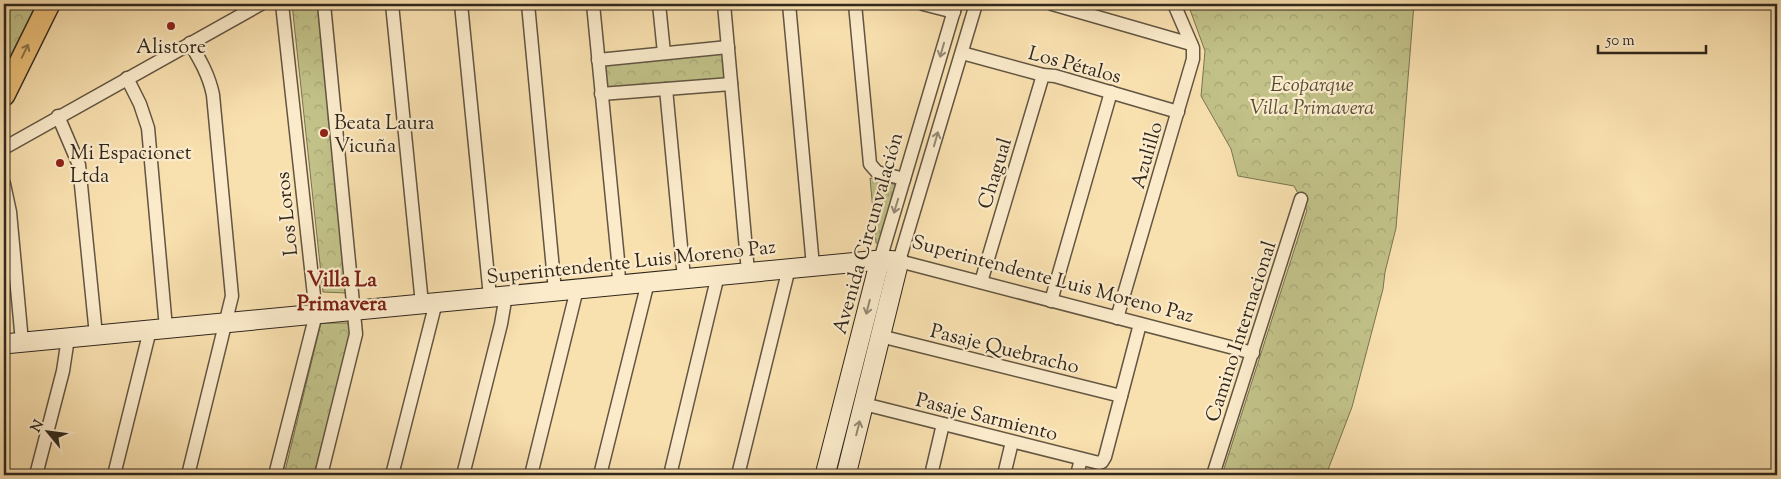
<svg xmlns="http://www.w3.org/2000/svg" width="1781" height="479" viewBox="0 0 1781 479" font-family="'Sorts Mill Goudy',serif">
<style>
.grass{fill:url(#grass-tufts);stroke:#787452}
.forest{fill:url(#forest-crowns);stroke:#787452}
.lines{fill:none;stroke-linecap:round;stroke-linejoin:round}
.street-casing{stroke:#625542;stroke-width:15}
.secondary-casing{stroke:#30271d;stroke-width:21}
.primary-casing{stroke:#30271d;stroke-width:24}
.street{stroke:#fbebcb;stroke-width:12}
.secondary{stroke:#fbebcb;stroke-width:19}
.primary{stroke:#ecc078;stroke-width:21}
.oneway{stroke:#968974}
.oneway2{stroke:#8e744a}
.poi-dot{fill:#8f2418;stroke:#fbebcb;stroke-width:2}
.labels{text-anchor:middle;stroke-width:4.5;stroke-linejoin:round;paint-order:stroke}
.poi-label{font-size:20px;fill:#30271d;stroke:#fbebcb;text-anchor:start}
.street-label{font-size:20px;fill:#30271d;stroke:#fbebcb}
.park-label{font-size:20px;font-style:italic;fill:#544e38;stroke:#fbebcb}
.neighbourhood-label{font-size:21px;font-weight:bold;fill:#7a1f14;stroke:#fbebcb}
</style>
<defs>
<pattern id="grass-tufts" width="24" height="20" patternUnits="userSpaceOnUse" patternTransform="scale(1.25)"><rect width="24" height="20" fill="#c1c188"/><path d="M3 7l-1-3M5 7V3M7 7l1-3M15 17l-1-3M17 17v-4M19 17l1-3" fill="none" stroke="#a6a675"/></pattern>
<pattern id="forest-crowns" width="20" height="18" patternUnits="userSpaceOnUse" patternTransform="scale(1.25)"><rect width="20" height="18" fill="#c1c188"/><path d="M2 6a3 3 0 1 1 6 0M12 15a3 3 0 1 1 6 0" fill="none" stroke="#a6a675"/></pattern>
</defs>
<rect width="100%" height="100%" fill="#f9e0af"/>
<filter id="stains"><feTurbulence type="fractalNoise" baseFrequency=".004" numOctaves="4"/><feColorMatrix values="0 0 0 0 .2 0 0 0 0 .09 0 0 0 0 .02 0 0 0 .5 -.17"/></filter>
<radialGradient id="worn" r=".72"><stop offset=".6" stop-color="#630" stop-opacity="0"/><stop offset="1" stop-color="#630" stop-opacity=".3"/></radialGradient>
<!-- grass -->
<path class="grass" d="M870,178L897,185L882,244L876,243Z"/>
<!-- forest -->
<g class="forest">
<path d="M12,4H41L4,77V20Z"/>
<path d="M292,4H319L322,14L346,293L323,292Z"/>
<path d="M1188,4H1414L1396,228L1385,272L1383,289L1352,407L1326,475H1222L1307,210L1294,186L1238,176L1231,149L1201,96L1205,51Z"/>
<path d="M724,52L726,79L605,89L602,64Z"/>
<path d="M321,323H348L351,338L315,475H284Z"/>
</g>
<g class="lines">
<defs>
<g id="street">
<path d="M392,4L422,304"/>
<path d="M461,4L490,297"/>
<path d="M528,4L555,291"/>
<path d="M593,4L618,260L619,285"/>
<path d="M659,4L664,53"/>
<path d="M724,4L748,272"/>
<path d="M789,4L813,266"/>
<path d="M855,4L870,164L877,172L904,179"/>
<path d="M923,4L954,12"/>
<path d="M976,4L899,261L1253,353"/>
<path d="M1052,4L1191,44"/>
<path d="M962,53L1043,75L1055,76L1178,112"/>
<path d="M598,60L728,47"/>
<path d="M127,78L140,104L148,128L166,328"/>
<path d="M666,89L684,278"/>
<path d="M601,94L731,84"/>
<path d="M58,116L79,165L96,335"/>
<path d="M4,148L261,4"/>
<path d="M4,184L10,212L22,342"/>
<path d="M880,260L956,4"/>
<path d="M981,282L1043,75"/>
<path d="M1051,301L1111,92"/>
<path d="M1117,318L1193,59V48L1174,4"/>
<path d="M880,336L1121,396"/>
<path d="M864,404L1099,463L1102,462L1105,457L1140,324"/>
<path d="M36,475L63,371L68,338"/>
<path d="M114,475L150,330"/>
<path d="M188,475L232,296L213,95C209,75 200,60 190,43"/>
<path d="M275,475L316,314L282,4"/>
<path d="M321,475L356,334L324,4"/>
<path d="M392,475L436,302"/>
<path d="M463,475L501,324L506,295"/>
<path d="M531,475L577,289"/>
<path d="M600,475L648,282"/>
<path d="M670,475L718,275"/>
<path d="M738,475L789,268"/>
<path d="M931,475L943,424"/>
<path d="M1004,475L1012,442"/>
<path d="M1077,475L1081,459"/>
<path d="M1213,475L1301,199"/>
</g>
<g id="secondary">
<path d="M4,344L880,260L899,261L846,475"/>
<path d="M825,475L880,260"/>
</g>
<path id="primary" d="M4,95L49,4"/>
</defs>
<!-- street casing -->
<use href="#street" class="street-casing"/>
<!-- secondary casing -->
<use href="#secondary" class="secondary-casing"/>
<!-- primary casing -->
<use href="#primary" class="primary-casing"/>
<!-- street -->
<use href="#street" class="street"/>
<!-- secondary -->
<use href="#secondary" class="secondary"/>
<!-- primary -->
<use href="#primary" class="primary"/>
</g>
<!-- one-way arrows -->
<defs><path id="oneway-shaft" d="M-6 0H5M1.5-3L5.5 0L1.5 3" fill="none" stroke-width="1.6" stroke-linecap="round" stroke-linejoin="round" transform="scale(1.25)"/></defs>
<g class="oneway">
<use href="#oneway-shaft" transform="translate(942 50) rotate(106)"/>
<use href="#oneway-shaft" transform="translate(936 139) rotate(-74)"/>
<use href="#oneway-shaft" transform="translate(896 206) rotate(107)"/>
<use href="#oneway-shaft" transform="translate(868 307) rotate(104)"/>
<use href="#oneway-shaft" transform="translate(858 428) rotate(-76)"/>
</g>
<use class="oneway2" href="#oneway-shaft" transform="translate(25 51) rotate(-64)"/>
<!-- markers -->
<g class="poi-dot">
<circle cx="171" cy="26" r="5"/>
<circle cx="324" cy="133" r="5"/>
<circle cx="60" cy="163" r="5"/>
</g>
<g class="labels">
<!-- poi labels -->
<g class="poi-label">
<text x="171" y="53" text-anchor="middle">Alistore</text>
<text x="334" y="129">Beata Laura<tspan x="334" dy="23">Vicuña</tspan></text>
<text x="70" y="159">Mi Espacionet<tspan x="70" dy="23">Ltda</tspan></text>
</g>
<!-- street labels -->
<g class="street-label">
<text transform="translate(1075 64) rotate(15)" y="7">Los Pétalos</text>
<text transform="translate(1146 155) rotate(-74)" y="7">Azulillo</text>
<text transform="translate(994 173) rotate(-73)" y="7">Chagual</text>
<text transform="translate(286 214) rotate(-96)" y="7">Los Loros</text>
<text transform="translate(867 233) rotate(-74)" y="7">Avenida Circunvalación</text>
<text transform="translate(631 261) rotate(-6)" y="7">Superintendente Luis Moreno Paz</text>
<text transform="translate(1053 278) rotate(15)" y="7">Superintendente Luis Moreno Paz</text>
<text transform="translate(1240 331) rotate(-72)" y="7">Camino Internacional</text>
<text transform="translate(1005 348) rotate(14)" y="7">Pasaje Quebracho</text>
<text transform="translate(987 416) rotate(14)" y="7">Pasaje Sarmiento</text>
</g>
<!-- park labels -->
<g class="park-label">
<text x="1312" y="91">Ecoparque<tspan x="1312" dy="23">Villa Primavera</tspan></text>
</g>
<!-- neighbourhood labels -->
<g class="neighbourhood-label">
<text x="342" y="286">Villa La<tspan x="342" dy="24">Primavera</tspan></text>
</g>
</g>
<!-- margin -->
<rect width="1781" height="479" fill="none" stroke="#f9e0af" stroke-width="20"/>
<rect x="5" y="5" width="1771" height="469" fill="none" stroke="#30271d" stroke-width="2.5"/>
<rect x="10" y="10" width="1761" height="459" fill="none" stroke="#30271d"/>
<!-- north arrow -->
<g transform="translate(48 432) rotate(299)" stroke="#fbebcb" stroke-width="4" paint-order="stroke">
<path d="M0-4L9 19L0 12L-9 19Z" fill="#30271d"/>
<text y="-8" font-size="14" font-weight="bold" text-anchor="middle" fill="#30271d">N</text>
</g>
<!-- scale -->
<path d="M1598 45v8h108v-8" fill="none" stroke="#30271d" stroke-width="2.5"/>
<text x="1606" y="45" font-size="15" fill="#30271d" stroke="#fbebcb" stroke-width="4" paint-order="stroke">50 m</text>
<rect width="100%" height="100%" filter="url(#stains)"/>
<rect width="100%" height="100%" fill="url(#worn)"/>
</svg>
